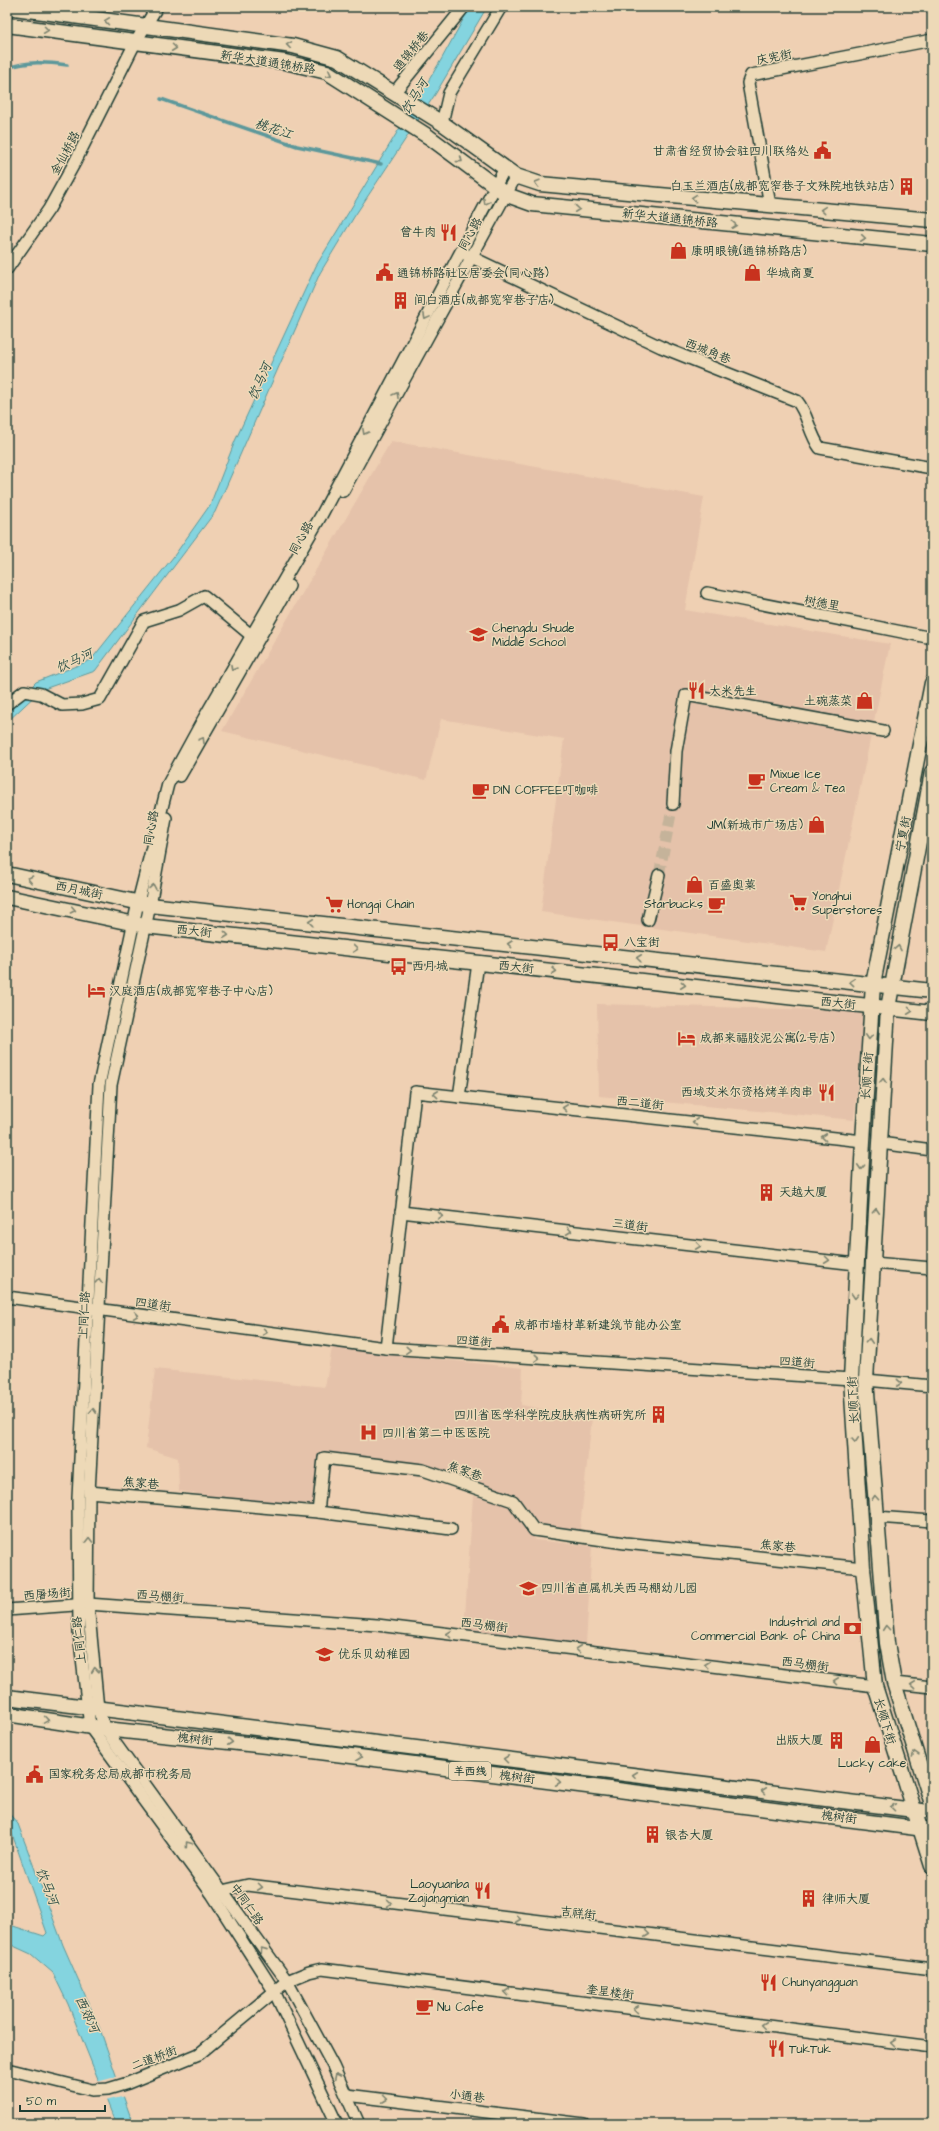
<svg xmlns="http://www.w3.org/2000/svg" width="939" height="2131" viewBox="0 0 939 2131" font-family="'Architects Daughter','LXGW WenKai TC',sans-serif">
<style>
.built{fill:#e5c2aa}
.water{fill:#84d4df;stroke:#5c989b}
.pier{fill:#efd0b3}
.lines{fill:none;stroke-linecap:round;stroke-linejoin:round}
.stream{stroke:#5c989b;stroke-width:3.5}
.minor-tunnel{stroke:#c5b39a;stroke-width:11;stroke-dasharray:11 5.5;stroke-linecap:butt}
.minor-casing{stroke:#1f3d34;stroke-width:14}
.major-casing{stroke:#1f3d34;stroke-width:17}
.minor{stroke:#edd9b7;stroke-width:11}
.major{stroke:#edd9b7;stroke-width:14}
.oneway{stroke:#7c836f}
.labels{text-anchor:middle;stroke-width:3;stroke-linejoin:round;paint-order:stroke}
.shield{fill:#edd9b7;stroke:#5d6c5b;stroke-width:1}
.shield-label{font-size:11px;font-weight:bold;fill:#1f3d34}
.street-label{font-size:12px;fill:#1f3d34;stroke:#edd9b7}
.poi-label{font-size:12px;fill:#1f3d34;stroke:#edd9b7;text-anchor:start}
.water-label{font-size:13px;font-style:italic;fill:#294c45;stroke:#edd9b7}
</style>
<rect width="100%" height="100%" fill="#efd0b3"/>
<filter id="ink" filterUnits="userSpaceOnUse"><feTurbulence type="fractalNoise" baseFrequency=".025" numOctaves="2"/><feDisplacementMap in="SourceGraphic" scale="8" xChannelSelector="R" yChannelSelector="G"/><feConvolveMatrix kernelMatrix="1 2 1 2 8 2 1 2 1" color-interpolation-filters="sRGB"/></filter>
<g filter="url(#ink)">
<!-- built -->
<g class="built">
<path d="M391,441L704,497L685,610L890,644L826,952L541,912L564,739L441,719L426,780L222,731Z"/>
<path d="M597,1004L864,1011L854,1120L599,1096Z"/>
<path d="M332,1348L523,1368L521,1405L592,1418L579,1537L534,1530L513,1501L423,1470L324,1458L318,1512L179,1491L178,1458L146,1448L155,1369L325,1387Z"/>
<path d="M473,1496L509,1504L535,1540L592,1546L586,1644L464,1631Z"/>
</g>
<!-- water -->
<g class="water">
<path d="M470,7H487L436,93L354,217L320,273L215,512L95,671L41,690L7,722V711L36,682L91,660L174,556L210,505L235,441L316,266L441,60Z"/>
<path d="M7,1811L18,1824L63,1945L100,2029L133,2124H116L68,2004L53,1973L31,1954L7,1943V1924L44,1936L47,1933L11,1831L7,1826Z"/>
</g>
<!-- pier -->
<path class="pier" d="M119,2076L126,2096L105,2101L97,2082Z"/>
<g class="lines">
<!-- stream -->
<g class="stream">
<path d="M7,68C28,61 46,62 67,65"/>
<path d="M161,99L297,146L381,164"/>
</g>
<!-- minor-tunnel -->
<path class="minor-tunnel" d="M659,875L673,804"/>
<defs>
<g id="minor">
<path d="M394,93L464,7"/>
<path d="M442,123L449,93L501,7"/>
<path d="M770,205L748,83L751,75L932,40"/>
<path d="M465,254L661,347L797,401C808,414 809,433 820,448L932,468"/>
<path d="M7,269L49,209L75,162L135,43L157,7"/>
<path d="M343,491L516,176"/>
<path d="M707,593L932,638"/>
<path d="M7,704L24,691L41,694L62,705L82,704L100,699L144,621L179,610L204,596L252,636"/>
<path d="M180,776L289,586"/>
<path d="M673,804L676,751L686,695L883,731"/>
<path d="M166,818L150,905L111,1085L89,1492L88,1604L98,1709L105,1729L287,1981L333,2066L359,2124"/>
<path d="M648,920L659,875"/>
<path d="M459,1097L478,963"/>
<path d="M880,1143L932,1150"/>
<path d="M401,1212L856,1264"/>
<path d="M873,1263L932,1268"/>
<path d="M7,1297L386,1348L851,1379"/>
<path d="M386,1348L415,1092L863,1141"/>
<path d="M866,1380L932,1386"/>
<path d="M89,1492L318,1512L324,1458L423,1470L513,1501L534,1530L625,1543L863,1568"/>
<path d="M318,1512L451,1529"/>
<path d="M876,1517L932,1521"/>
<path d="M7,1610L88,1604L377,1625L875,1686"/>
<path d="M894,1683L932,1687"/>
<path d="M222,1891L248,1885L932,1969"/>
<path d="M7,2069L92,2090L108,2089L128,2083L199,2054L287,1981L309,1972L322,1969L932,2047"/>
<path d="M347,2095L584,2124"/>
<path d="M337,2124L274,1991L212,1894L90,1727L79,1633L78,1498L99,1085L138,902L168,784L204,718L322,514L505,168"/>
</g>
<g id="major">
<path d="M7,7L293,46L337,58L442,123L516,176L540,184L932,220"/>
<path d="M7,25L285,62L327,72L429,137L507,195L532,204L932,244"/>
<path d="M932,683L873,984L863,1141L851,1379L863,1568L875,1686L932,1866"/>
<path d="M932,772L888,1008L866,1380L887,1643L894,1683L932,1804"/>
<path d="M7,874L150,905L932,991"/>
<path d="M7,897L145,926L932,1013"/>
<path d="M7,1697L922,1811"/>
<path d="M7,1714L105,1729L304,1750L932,1830"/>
</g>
</defs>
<!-- minor casing -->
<use href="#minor" class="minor-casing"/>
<!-- major casing -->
<use href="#major" class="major-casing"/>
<!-- minor -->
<use href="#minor" class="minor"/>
<!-- major -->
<use href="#major" class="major"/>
</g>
<!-- one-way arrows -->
<defs><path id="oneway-chevron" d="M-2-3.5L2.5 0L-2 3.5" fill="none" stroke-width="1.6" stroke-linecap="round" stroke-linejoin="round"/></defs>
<g class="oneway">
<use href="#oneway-chevron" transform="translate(107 21) rotate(-172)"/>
<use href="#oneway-chevron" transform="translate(46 30) rotate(8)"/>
<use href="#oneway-chevron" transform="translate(289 45) rotate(-171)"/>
<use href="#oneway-chevron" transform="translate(174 48) rotate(7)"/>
<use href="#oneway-chevron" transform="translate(329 74) rotate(26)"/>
<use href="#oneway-chevron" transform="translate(460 160) rotate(37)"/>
<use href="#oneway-chevron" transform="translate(537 183) rotate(-164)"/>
<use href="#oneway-chevron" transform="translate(694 198) rotate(-175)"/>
<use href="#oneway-chevron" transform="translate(486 202) rotate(118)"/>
<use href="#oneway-chevron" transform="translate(577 209) rotate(6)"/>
<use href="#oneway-chevron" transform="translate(823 210) rotate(-175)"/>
<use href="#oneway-chevron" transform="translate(734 225) rotate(6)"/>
<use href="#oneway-chevron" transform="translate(863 238) rotate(6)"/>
<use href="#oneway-chevron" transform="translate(426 317) rotate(118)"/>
<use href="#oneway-chevron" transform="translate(396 395) rotate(-61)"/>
<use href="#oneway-chevron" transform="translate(365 432) rotate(118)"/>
<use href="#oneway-chevron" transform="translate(233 668) rotate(120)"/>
<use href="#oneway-chevron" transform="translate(202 740) rotate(-59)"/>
<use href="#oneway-chevron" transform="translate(30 879) rotate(-168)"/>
<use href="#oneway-chevron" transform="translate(153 887) rotate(-80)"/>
<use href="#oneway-chevron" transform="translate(73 910) rotate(12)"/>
<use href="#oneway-chevron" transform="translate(311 922) rotate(-174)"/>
<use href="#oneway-chevron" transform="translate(226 935) rotate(6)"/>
<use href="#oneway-chevron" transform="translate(510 944) rotate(-174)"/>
<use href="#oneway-chevron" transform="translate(898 948) rotate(-79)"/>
<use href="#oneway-chevron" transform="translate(355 949) rotate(6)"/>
<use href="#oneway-chevron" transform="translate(639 958) rotate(-174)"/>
<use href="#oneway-chevron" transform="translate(554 971) rotate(6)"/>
<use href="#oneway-chevron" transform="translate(852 982) rotate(-174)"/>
<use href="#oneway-chevron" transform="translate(683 985) rotate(6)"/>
<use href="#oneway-chevron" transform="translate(910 1011) rotate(7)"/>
<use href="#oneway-chevron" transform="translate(869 1037) rotate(93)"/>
<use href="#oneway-chevron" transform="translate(883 1081) rotate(-87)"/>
<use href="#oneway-chevron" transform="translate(436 1094) rotate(-174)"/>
<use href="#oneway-chevron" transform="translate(565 1108) rotate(-174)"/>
<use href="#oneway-chevron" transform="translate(695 1122) rotate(-174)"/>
<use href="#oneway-chevron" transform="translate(824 1137) rotate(-174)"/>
<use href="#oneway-chevron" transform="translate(861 1167) rotate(93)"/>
<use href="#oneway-chevron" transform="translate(876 1211) rotate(-87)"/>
<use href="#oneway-chevron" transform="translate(440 1216) rotate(7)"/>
<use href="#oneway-chevron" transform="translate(569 1231) rotate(7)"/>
<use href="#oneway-chevron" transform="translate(698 1246) rotate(7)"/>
<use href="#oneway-chevron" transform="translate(827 1260) rotate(7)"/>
<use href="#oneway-chevron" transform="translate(99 1281) rotate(-87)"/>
<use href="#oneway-chevron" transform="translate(855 1296) rotate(93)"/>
<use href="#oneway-chevron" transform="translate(136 1315) rotate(8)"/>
<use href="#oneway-chevron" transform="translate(265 1332) rotate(8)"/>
<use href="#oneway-chevron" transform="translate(869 1341) rotate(-87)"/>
<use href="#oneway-chevron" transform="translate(408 1350) rotate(4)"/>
<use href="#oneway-chevron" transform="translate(537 1358) rotate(4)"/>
<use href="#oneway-chevron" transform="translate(899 1383) rotate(6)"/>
<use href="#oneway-chevron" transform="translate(93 1411) rotate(-87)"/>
<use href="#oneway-chevron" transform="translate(855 1440) rotate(86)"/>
<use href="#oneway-chevron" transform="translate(875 1498) rotate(-94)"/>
<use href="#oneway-chevron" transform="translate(89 1540) rotate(-89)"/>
<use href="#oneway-chevron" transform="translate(886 1628) rotate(-95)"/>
<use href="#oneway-chevron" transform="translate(449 1634) rotate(-173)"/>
<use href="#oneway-chevron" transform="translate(578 1649) rotate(-173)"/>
<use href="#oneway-chevron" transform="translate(707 1665) rotate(-173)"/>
<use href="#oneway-chevron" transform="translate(95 1670) rotate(-96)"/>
<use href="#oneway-chevron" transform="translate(836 1681) rotate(-173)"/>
<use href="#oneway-chevron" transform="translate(913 1685) rotate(-174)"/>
<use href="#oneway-chevron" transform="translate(46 1720) rotate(9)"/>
<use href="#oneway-chevron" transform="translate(230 1742) rotate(6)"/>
<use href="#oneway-chevron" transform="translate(915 1754) rotate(-108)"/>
<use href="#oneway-chevron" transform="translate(359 1757) rotate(7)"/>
<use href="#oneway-chevron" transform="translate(506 1759) rotate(-173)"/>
<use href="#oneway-chevron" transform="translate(635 1775) rotate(-173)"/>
<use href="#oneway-chevron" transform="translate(558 1782) rotate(7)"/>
<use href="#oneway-chevron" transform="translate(764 1791) rotate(-173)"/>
<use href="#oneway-chevron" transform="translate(893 1807) rotate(-173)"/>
<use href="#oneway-chevron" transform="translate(188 1844) rotate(-126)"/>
<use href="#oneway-chevron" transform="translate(260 1887) rotate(7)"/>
<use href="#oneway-chevron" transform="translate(389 1903) rotate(7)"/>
<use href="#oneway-chevron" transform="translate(518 1919) rotate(7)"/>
<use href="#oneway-chevron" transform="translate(647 1934) rotate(7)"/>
<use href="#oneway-chevron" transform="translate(263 1950) rotate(-125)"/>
<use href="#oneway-chevron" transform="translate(507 1992) rotate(-173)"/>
<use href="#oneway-chevron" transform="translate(636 2009) rotate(-173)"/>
<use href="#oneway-chevron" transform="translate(764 2025) rotate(-173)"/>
<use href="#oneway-chevron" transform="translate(893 2042) rotate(-173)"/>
<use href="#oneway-chevron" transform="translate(337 2076) rotate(-116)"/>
<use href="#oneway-chevron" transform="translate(385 2099) rotate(7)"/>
</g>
</g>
<!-- icons -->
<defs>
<symbol id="civic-bare" viewBox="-9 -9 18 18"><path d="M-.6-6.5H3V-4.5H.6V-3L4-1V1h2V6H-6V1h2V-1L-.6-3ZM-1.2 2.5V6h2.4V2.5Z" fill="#c8321e" stroke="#edd9b7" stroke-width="2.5" paint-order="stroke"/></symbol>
<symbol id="building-bare" viewBox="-9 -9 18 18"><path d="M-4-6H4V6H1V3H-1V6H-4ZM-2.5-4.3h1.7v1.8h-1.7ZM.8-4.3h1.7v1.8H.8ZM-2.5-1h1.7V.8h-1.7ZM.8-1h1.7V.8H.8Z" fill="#c8321e" stroke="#edd9b7" stroke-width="2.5" paint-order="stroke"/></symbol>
<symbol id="restaurant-bare" viewBox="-9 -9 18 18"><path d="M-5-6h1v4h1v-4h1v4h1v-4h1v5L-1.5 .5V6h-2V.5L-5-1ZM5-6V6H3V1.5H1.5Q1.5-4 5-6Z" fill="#c8321e" stroke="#edd9b7" stroke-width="2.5" paint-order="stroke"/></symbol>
<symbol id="shop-bare" viewBox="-9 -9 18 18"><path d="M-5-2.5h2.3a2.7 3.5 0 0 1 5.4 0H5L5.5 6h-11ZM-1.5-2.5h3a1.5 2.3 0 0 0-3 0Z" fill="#c8321e" stroke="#edd9b7" stroke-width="2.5" paint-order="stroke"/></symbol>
<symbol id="school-bare" viewBox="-9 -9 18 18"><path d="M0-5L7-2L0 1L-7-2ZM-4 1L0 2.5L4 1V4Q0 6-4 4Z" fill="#c8321e" stroke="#edd9b7" stroke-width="2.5" paint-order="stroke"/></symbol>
<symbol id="cafe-bare" viewBox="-9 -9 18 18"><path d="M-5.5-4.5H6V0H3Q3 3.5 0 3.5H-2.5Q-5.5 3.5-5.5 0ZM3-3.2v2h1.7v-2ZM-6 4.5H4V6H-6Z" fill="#c8321e" stroke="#edd9b7" stroke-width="2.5" paint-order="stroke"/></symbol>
<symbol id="supermarket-bare" viewBox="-9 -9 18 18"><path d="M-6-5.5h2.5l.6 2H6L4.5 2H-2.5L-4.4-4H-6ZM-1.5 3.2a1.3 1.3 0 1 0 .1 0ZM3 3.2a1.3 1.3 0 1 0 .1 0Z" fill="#c8321e" stroke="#edd9b7" stroke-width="2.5" paint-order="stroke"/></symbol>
<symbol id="bus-bare" viewBox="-9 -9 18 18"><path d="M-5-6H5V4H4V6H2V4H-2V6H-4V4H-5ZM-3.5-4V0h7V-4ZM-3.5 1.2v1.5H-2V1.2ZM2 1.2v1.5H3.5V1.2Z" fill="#c8321e" stroke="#edd9b7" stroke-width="2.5" paint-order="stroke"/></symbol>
<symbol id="hotel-bare" viewBox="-9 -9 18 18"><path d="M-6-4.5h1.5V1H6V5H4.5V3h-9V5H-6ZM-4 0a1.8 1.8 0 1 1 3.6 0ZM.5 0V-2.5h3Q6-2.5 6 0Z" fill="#c8321e" stroke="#edd9b7" stroke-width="2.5" paint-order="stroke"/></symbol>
<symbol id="hospital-bare" viewBox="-9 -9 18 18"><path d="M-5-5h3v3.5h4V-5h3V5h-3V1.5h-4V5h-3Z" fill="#c8321e" stroke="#edd9b7" stroke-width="2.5" paint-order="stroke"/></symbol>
<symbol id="bank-bare" viewBox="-9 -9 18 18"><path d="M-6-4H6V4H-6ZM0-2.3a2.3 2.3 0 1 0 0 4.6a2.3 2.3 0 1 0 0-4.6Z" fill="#c8321e" stroke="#edd9b7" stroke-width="2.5" paint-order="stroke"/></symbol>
</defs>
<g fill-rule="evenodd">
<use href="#civic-bare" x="810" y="138" width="25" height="25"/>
<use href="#building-bare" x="894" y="174" width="25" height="25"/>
<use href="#restaurant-bare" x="436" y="220" width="25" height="25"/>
<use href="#shop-bare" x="666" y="238" width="25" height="25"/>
<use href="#civic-bare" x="372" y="260" width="25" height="25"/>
<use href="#shop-bare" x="740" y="260" width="25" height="25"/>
<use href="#building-bare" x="388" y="288" width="25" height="25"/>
<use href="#school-bare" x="466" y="622" width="25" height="25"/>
<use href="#restaurant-bare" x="684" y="678" width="25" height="25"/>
<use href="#shop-bare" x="852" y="688" width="25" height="25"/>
<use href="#cafe-bare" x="744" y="768" width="25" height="25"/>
<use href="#cafe-bare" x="468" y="778" width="25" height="25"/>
<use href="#shop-bare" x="804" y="812" width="25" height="25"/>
<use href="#shop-bare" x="682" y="872" width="25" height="25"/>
<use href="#supermarket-bare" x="786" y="890" width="25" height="25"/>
<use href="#supermarket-bare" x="322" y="892" width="25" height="25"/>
<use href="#cafe-bare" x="704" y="892" width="25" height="25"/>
<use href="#bus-bare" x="598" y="930" width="25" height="25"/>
<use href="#bus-bare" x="386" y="954" width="25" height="25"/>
<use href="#hotel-bare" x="84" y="978" width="25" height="25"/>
<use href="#hotel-bare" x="674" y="1026" width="25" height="25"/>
<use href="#restaurant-bare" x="814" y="1080" width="25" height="25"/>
<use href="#building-bare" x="754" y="1180" width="25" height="25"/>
<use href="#civic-bare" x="488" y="1312" width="25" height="25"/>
<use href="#building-bare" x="646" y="1402" width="25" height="25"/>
<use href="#hospital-bare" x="356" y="1420" width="25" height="25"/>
<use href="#school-bare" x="516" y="1576" width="25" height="25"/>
<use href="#bank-bare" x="840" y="1616" width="25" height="25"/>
<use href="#school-bare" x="312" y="1642" width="25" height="25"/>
<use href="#building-bare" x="824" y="1728" width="25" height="25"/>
<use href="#shop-bare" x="860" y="1732" width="25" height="25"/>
<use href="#civic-bare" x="22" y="1762" width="25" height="25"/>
<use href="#building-bare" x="640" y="1822" width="25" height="25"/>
<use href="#restaurant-bare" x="470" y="1878" width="25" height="25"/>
<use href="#building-bare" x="796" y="1886" width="25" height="25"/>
<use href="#restaurant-bare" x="756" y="1970" width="25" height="25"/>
<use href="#cafe-bare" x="412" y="1994" width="25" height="25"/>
<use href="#restaurant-bare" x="764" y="2036" width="25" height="25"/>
</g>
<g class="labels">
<!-- shield labels -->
<rect class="shield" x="449" y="1762" width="42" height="18" rx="3"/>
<g class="shield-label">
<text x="470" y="1775">羊西线</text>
</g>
<!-- street labels -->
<g class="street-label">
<text transform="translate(411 51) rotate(-51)" y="4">通锦桥巷</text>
<text transform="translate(774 57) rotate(-11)" y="4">庆宪街</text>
<text transform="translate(268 62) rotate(9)" y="4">新华大道通锦桥路</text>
<text transform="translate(65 153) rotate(-62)" y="4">金仙桥路</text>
<text transform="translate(670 218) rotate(6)" y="4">新华大道通锦桥路</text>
<text transform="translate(470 234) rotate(-61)" y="4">同心路</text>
<text transform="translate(708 351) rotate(22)" y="4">西城角巷</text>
<text transform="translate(301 538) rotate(-61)" y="4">同心路</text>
<text transform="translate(822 603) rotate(11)" y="4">树德里</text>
<text transform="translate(151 828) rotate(-80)" y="4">同心路</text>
<text transform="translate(903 834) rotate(-79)" y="4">宁夏街</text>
<text transform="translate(79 890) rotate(12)" y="4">西月城街</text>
<text transform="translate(194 931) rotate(6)" y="4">西大街</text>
<text transform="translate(516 967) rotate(6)" y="4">西大街</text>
<text transform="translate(838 1003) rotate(6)" y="4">西大街</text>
<text transform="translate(867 1076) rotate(-86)" y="4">长顺下街</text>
<text transform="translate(640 1103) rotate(6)" y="4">西二道街</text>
<text transform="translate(630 1225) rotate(7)" y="4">三道街</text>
<text transform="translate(153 1304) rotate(8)" y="4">四道街</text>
<text transform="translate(84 1315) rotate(-87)" y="4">上同仁路</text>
<text transform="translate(474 1341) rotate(4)" y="4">四道街</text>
<text transform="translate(797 1362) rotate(4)" y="4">四道街</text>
<text transform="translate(853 1400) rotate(-93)" y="4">长顺下街</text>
<text transform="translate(465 1471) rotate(19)" y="4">焦家巷</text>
<text transform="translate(141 1483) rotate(5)" y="4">焦家巷</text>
<text transform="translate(778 1546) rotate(6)" y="4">焦家巷</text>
<text transform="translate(47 1594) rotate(-5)" y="4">西屠场街</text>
<text transform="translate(160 1596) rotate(4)" y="4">西马棚街</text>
<text transform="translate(484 1625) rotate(7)" y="4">西马棚街</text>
<text transform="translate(79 1640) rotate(-96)" y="4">上同仁路</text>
<text transform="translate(805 1664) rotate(7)" y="4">西马棚街</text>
<text transform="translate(885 1721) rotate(73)" y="4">长顺下街</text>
<text transform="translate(195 1739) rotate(6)" y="4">槐树街</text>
<text transform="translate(517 1777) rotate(7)" y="4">槐树街</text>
<text transform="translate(839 1817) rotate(7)" y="4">槐树街</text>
<text transform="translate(247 1904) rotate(55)" y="4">中同仁路</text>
<text transform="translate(578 1913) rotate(7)" y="4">吉祥街</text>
<text transform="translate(610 1992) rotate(7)" y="4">奎星楼街</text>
<text transform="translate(154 2058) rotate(-21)" y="4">二道桥街</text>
<text transform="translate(467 2096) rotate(7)" y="4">小通巷</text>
</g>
<!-- poi labels -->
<g class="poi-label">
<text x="809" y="155" text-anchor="end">甘肃省经贸协会驻四川联络处</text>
<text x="894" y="190" text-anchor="end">白玉兰酒店(成都宽窄巷子文殊院地铁站店)</text>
<text x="436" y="236" text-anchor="end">曾牛肉</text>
<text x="691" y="255">康明眼镜(通锦桥路店)</text>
<text x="397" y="277">通锦桥路社区居委会(同心路)</text>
<text x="766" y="277">华城商夏</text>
<text x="414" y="304">间白酒店(成都宽窄巷子店)</text>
<text x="492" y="632">Chengdu Shude<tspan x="492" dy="14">Middle School</tspan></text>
<text x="709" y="695">大米先生</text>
<text x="852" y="705" text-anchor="end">土碗蒸菜</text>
<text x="770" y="778">Mixue Ice<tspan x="770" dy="14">Cream &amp; Tea</tspan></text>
<text x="493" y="794">DIN COFFEE叮咖啡</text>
<text x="803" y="829" text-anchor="end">JM(新城市广场店)</text>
<text x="708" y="889">百盛奥莱</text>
<text x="812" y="900">Yonghui<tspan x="812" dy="14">Superstores</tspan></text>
<text x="347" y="908">Hongqi Chain</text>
<text x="703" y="908" text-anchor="end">Starbucks</text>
<text x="624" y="946">八宝街</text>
<text x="412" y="970">西月城</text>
<text x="109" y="995">汉庭酒店(成都宽窄巷子中心店)</text>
<text x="700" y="1042">成都来福胶泥公寓(2号店)</text>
<text x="813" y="1096" text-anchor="end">西域艾米尔资格烤羊肉串</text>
<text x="779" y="1196">天越大厦</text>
<text x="514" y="1329">成都市墙材革新建筑节能办公室</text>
<text x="646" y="1419" text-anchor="end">四川省医学科学院皮肤病性病研究所</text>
<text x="382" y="1437">四川省第二中医医院</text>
<text x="541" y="1592">四川省直属机关西马棚幼儿园</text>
<text x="840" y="1626" text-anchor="end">Industrial and<tspan x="840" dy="14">Commercial Bank of China</tspan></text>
<text x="338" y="1658">优乐贝幼稚园</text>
<text x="823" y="1744" text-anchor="end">出版大厦</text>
<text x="872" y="1767" text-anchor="middle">Lucky cake</text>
<text x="48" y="1778">国家税务总局成都市税务局</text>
<text x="665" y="1839">银杏大厦</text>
<text x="469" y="1888" text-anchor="end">Laoyuanba<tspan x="469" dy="14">Zajiangmian</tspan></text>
<text x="822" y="1903">律师大厦</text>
<text x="782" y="1986">Chunyangguan</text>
<text x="437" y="2011">Nu Cafe</text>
<text x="789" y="2053">TukTuk</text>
</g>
<!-- water labels -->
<g class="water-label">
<text transform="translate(414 96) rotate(-58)" y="5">饮马河</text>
<text transform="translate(274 128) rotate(19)" y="5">桃花江</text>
<text transform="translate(259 381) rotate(-66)" y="5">饮马河</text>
<text transform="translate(74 660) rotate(-25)" y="5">饮马河</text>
<text transform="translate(48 1886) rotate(68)" y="5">饮马河</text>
<text transform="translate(88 2014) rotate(65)" y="5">西郊河</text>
</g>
</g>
<!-- margin -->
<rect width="939" height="2131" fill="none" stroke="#edd9b7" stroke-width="24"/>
<rect x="12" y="12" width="915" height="2107" fill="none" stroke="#1f3d34" stroke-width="1.5" filter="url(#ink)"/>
<!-- scale -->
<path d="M20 2105v6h85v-6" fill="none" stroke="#1f3d34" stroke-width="2"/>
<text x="26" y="2105" font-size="12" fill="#1f3d34" stroke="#edd9b7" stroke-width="3" paint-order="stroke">50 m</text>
</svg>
